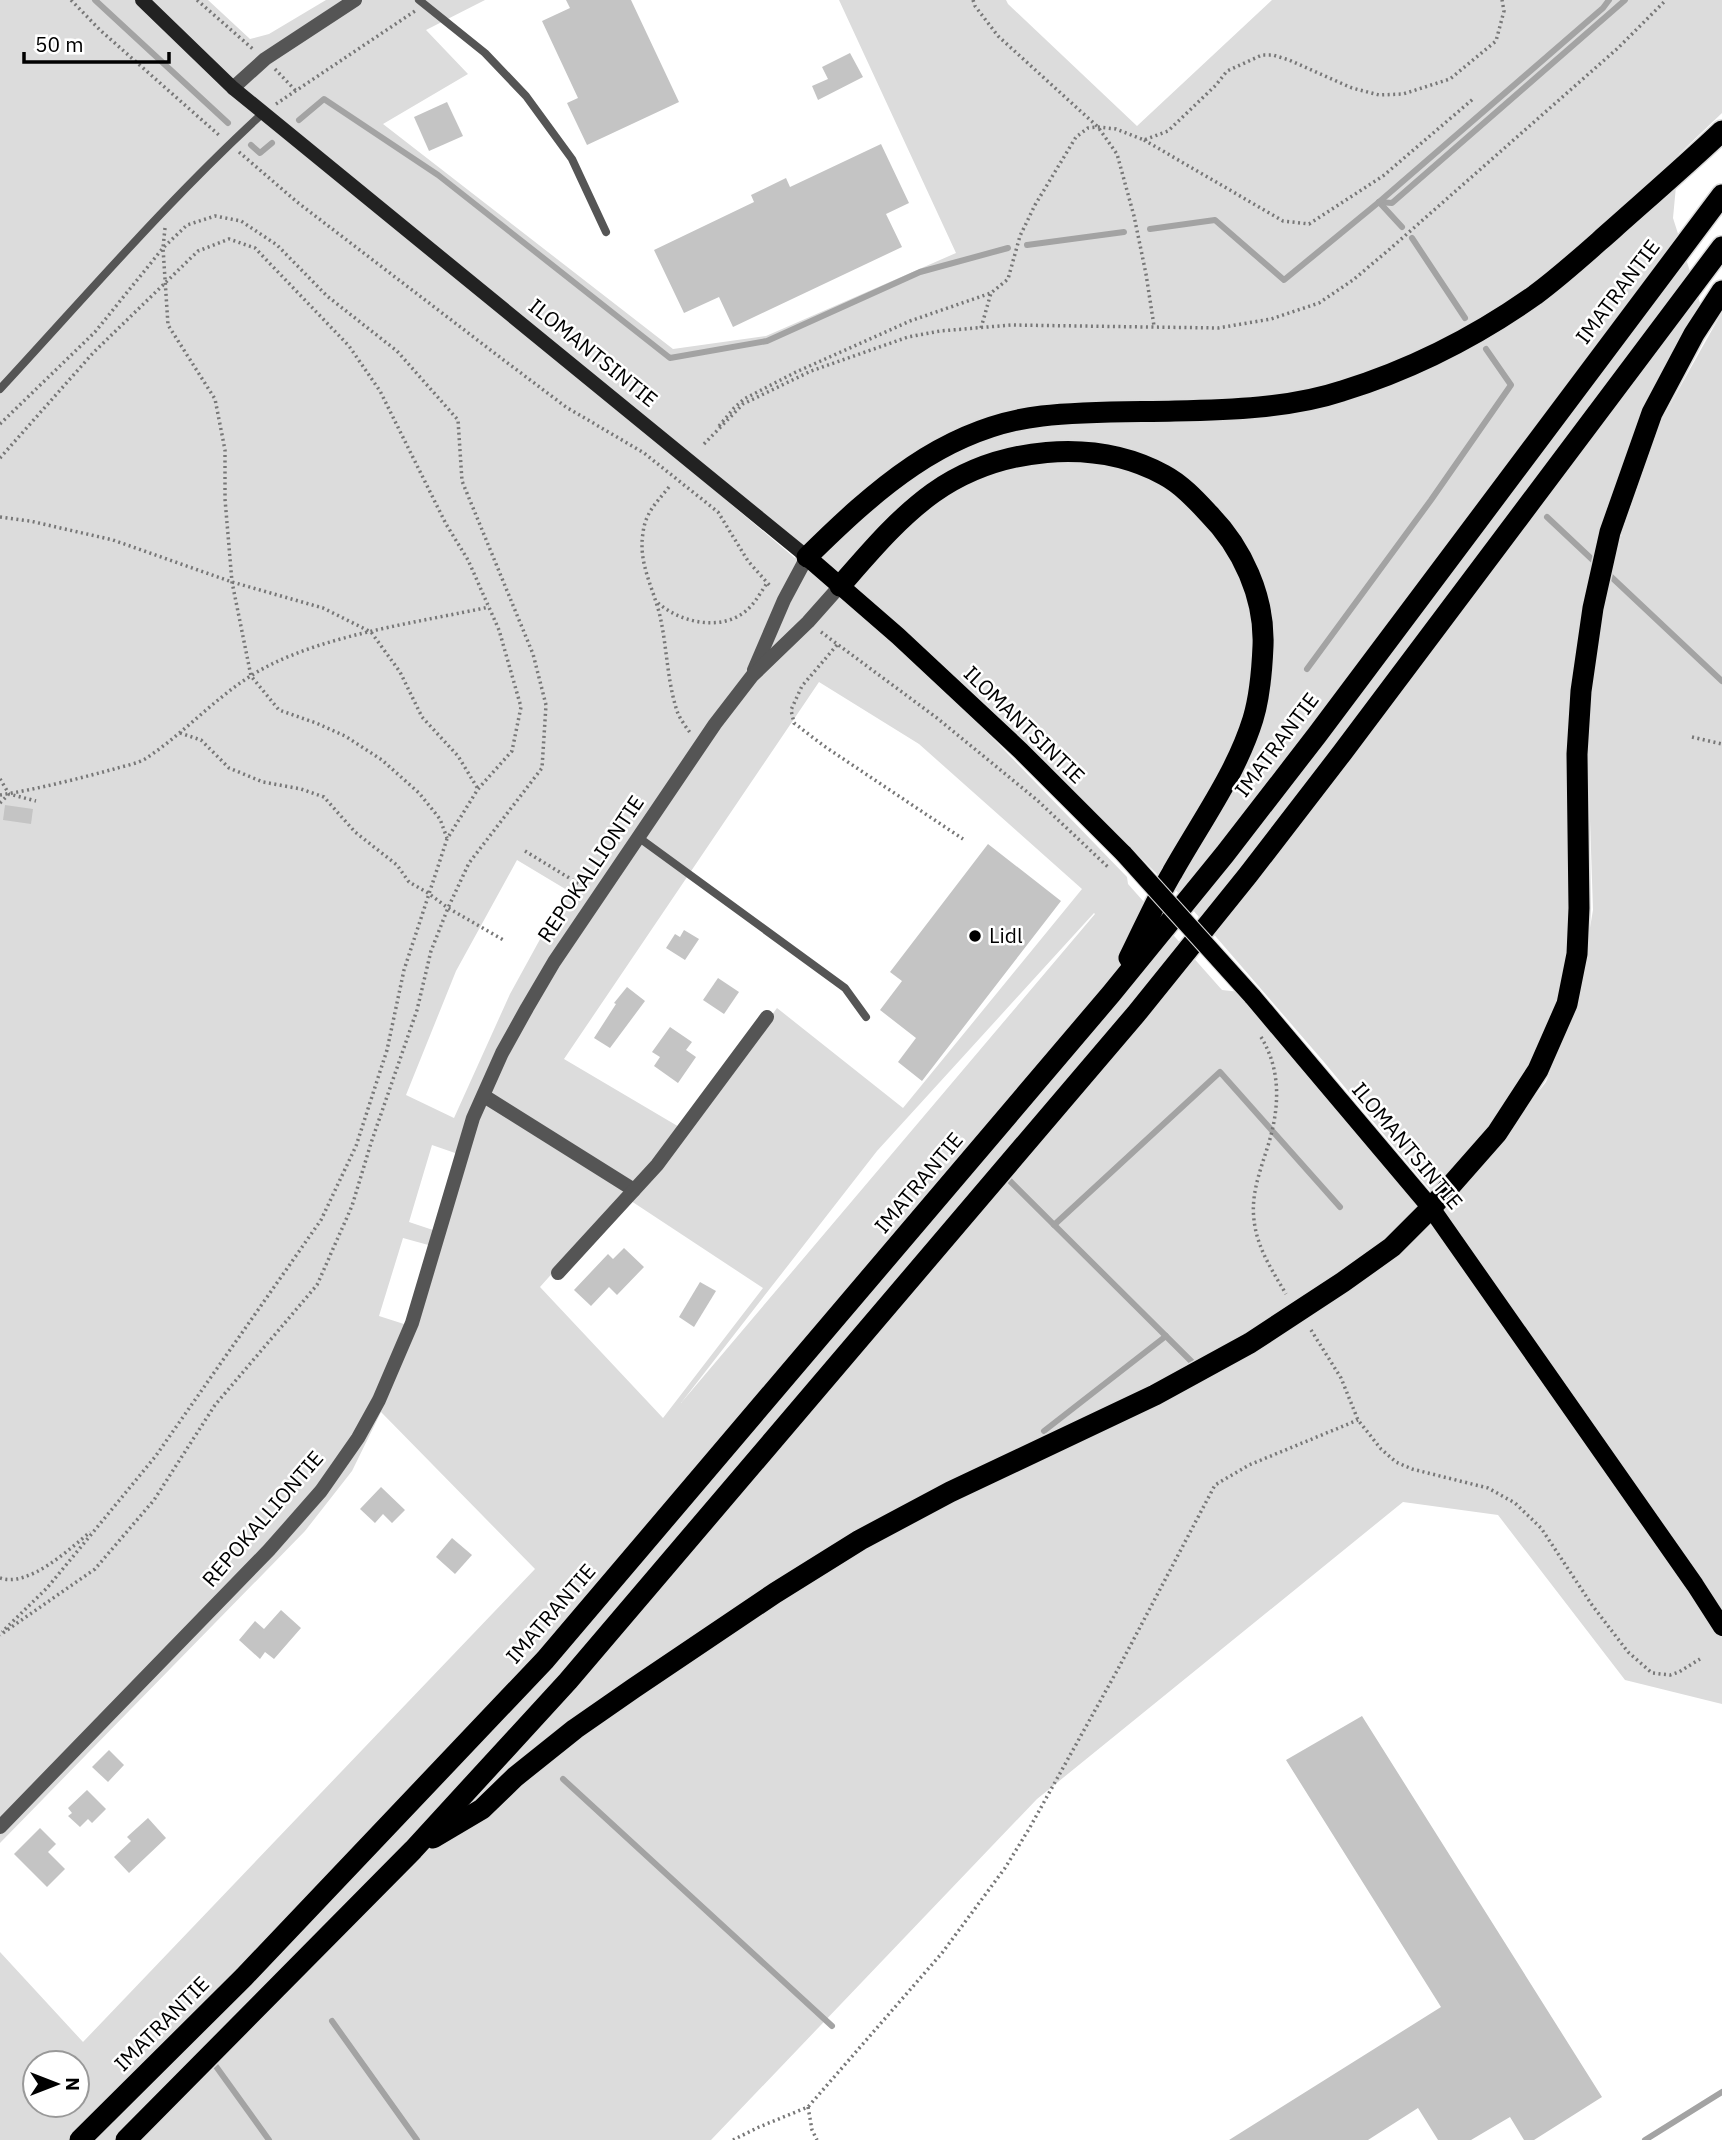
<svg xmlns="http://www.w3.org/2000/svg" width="1722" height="2140" viewBox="0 0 1722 2140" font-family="'IBM Plex Sans',sans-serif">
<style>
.green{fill:#dcdcdc;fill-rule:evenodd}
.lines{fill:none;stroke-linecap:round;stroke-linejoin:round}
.stream{stroke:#a3a3a3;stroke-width:6}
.building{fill:#c4c4c4}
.primary-casing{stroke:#dbdbdb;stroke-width:20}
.highway-casing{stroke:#dbdbdb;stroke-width:24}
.path{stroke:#777;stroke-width:3.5;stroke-dasharray:2 3.5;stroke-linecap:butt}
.lane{stroke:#555;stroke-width:8}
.street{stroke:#555;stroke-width:14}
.secondary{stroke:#222;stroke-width:14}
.primary{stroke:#000;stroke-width:18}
.highway{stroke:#000;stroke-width:21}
.primary-bridge-casing{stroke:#dbdbdb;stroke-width:20;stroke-linecap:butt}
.primary-bridge{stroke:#000;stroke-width:18}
.poi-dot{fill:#000;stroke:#fff;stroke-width:2.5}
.labels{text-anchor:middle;stroke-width:5;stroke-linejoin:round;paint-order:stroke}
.street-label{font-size:21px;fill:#000;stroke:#fff}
.poi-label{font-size:21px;fill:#000;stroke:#fff;text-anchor:start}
</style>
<rect width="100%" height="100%" fill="#fff"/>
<!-- green -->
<g class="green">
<path d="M0,0H208L250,39L269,34L326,0H485L426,30L468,74L383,124L673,349L766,336L956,253L839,0H1006L1008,4L1137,126L1272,0H1722V113L1679,154L1673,218L1700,303L1649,401L1570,691L1567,815L1572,906L1560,1002L1531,1066L1490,1130L1434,1195L1324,1062L1173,887L1260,718L1250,566L1139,460L991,461L842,577L603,396L893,641L980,725L1127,877L1128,884L1222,990L1241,992L1430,1218L1485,1160L1546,1082L1577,1005L1593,910L1588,761L1591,693L1603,609L1622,533L1662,419L1722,312V1704L1625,1680L1498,1515L1403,1502L1037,1799L711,2140H0V1952L83,2042L535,1569L381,1412L352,1471L305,1531L0,1843ZM819,682L919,744L1082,889L903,1108L777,1008L686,1131L564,1059ZM517,860L567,890L510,994L454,1118L406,1095L456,971ZM1094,913L1095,914L681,1403L877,1151ZM432,1145L458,1154L436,1231L409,1222ZM622,1195L763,1288L663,1418L540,1287ZM403,1238L432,1246L407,1325L379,1316ZM35,2063H77V2105H35Z"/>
<path d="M1053,457L1128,468L1160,481L1189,501L1242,571L1257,645L1249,716L1163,880L1015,733L849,584L938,498L991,471Z"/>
</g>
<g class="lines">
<!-- stream -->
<g class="stream">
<path d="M95,0L228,123"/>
<path d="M299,120L324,99L438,175L670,358L767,341L920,272L1008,248"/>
<path d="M251,145L260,153L272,143"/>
<path d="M1379,202L1392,203L1625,0"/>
<path d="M1379,202L1402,227"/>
<path d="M1150,229L1215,220L1284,280L1379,202L1603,8L1609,0"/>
<path d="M1412,238L1465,318"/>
<path d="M1027,245L1124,232"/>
<path d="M1547,517L1597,564"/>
<path d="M1605,571L1722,681"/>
<path d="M1307,669L1431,500L1511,385L1486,349"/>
<path d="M1008,1179L1196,1366"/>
<path d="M1054,1225L1220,1072L1340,1207"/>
<path d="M1044,1431L1166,1336"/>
<path d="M563,1779L832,2026"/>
<path d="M332,2021L417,2140"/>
<path d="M215,2065L269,2140"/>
<path d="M1645,2140L1722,2092"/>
</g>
</g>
<!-- building -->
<g class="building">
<path d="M566,0H631L679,102L587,145L567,103L578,98L542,21L570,8Z"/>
<path d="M850,53L863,77L818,100L812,86L828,79L822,67Z"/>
<path d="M447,102L463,136L429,151L414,117Z"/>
<path d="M881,144L909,203L886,214L902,247L733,327L719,297L684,313L654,250L754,202L751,195L786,178L790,187Z"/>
<path d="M5,805L33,809L31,824L3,820Z"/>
<path d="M988,844L1061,901L922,1081L898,1062L916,1038L880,1010L902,981L890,972Z"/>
<path d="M684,930L699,939L685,960L666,948L675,934L680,937Z"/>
<path d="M718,978L739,992L724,1014L703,1000Z"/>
<path d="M627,987L645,1001L610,1048L594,1038L616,1004L614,1003Z"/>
<path d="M670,1027L692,1042L686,1050L696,1057L678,1083L654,1066L660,1057L652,1052Z"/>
<path d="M624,1248L644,1267L617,1295L609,1287L591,1306L574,1290L608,1254L613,1259Z"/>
<path d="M700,1282L716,1291L694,1327L679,1317Z"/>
<path d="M381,1487L405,1510L392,1523L383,1514L375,1523L360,1509Z"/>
<path d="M452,1538L472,1555L455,1574L436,1557Z"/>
<path d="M281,1610L301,1628L274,1659L265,1652L260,1659L239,1640L255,1621L264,1629Z"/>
<path d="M1362,1716L1602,2097L1534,2140H1524L1510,2117L1471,2140H1438L1418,2108L1368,2140H1229L1441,2007L1286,1760Z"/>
<path d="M109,1750L124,1765L108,1782L92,1767Z"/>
<path d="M87,1790L106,1809L92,1823L88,1819L80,1827L68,1816L72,1813L68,1808Z"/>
<path d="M148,1818L166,1838L129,1873L114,1857L131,1841L127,1837Z"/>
<path d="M40,1828L56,1844L48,1852L65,1869L47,1887L14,1854Z"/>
</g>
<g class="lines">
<defs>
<g id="primary">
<path d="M807,557L898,636L1021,751L1124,854"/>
<path d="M1252,996L1431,1208L1695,1585L1722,1627"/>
</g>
<g id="highway">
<path d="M807,557C874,491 944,427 1042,416C1086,411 1131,412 1175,411C1228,410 1291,408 1342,391C1410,370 1477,336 1535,295C1562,275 1587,252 1612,230C1649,197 1686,165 1722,131"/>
<path d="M840,586C869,553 897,519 933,493C998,447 1094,437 1164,475C1181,484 1195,499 1208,513C1242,547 1265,597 1263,646C1262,670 1260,696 1253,719C1236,774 1200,823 1172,873C1156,900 1143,930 1129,958"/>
<path d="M433,1838L482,1809L515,1777L575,1729L634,1688L775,1593L860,1540L950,1492L1155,1395L1250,1343L1343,1282L1392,1247L1431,1208L1497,1133L1538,1070L1567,1004L1577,954L1579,908L1577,754L1581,691L1593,608L1610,532L1652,413L1694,334L1722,291"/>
<path d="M80,2140L244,1977L545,1660L1111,994L1225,854L1317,735L1722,195"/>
<path d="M126,2140L413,1850L568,1681L1136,1014L1248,875L1342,753L1722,247"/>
</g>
</defs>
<!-- primary casing -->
<use href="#primary" class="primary-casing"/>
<!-- highway casing -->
<use href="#highway" class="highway-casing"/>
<!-- path -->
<g class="path">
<path d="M71,0L100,30L220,136"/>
<path d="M197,0L254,50"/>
<path d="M973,0L975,6L998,36L1098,127L1117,154L1134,216L1146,274L1154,326"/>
<path d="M275,69L296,91"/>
<path d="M276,104L415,11"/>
<path d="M1144,140L1283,221L1309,224L1383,176L1473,99"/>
<path d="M239,152L297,202L497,355L566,407L644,453L718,512L748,561L771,587"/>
<path d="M165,228L163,248L168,325L215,399L225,450V499L232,582L251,676L279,710L316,723L345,736L382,760L419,793L440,819L447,838"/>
<path d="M981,328L991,293"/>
<path d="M0,424L95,332L163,248L187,225L215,216L241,221L277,245L327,296L397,351L458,420L462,481L533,654L546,705L542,768L469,863L448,908L431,951L417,1010L371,1143L352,1206L317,1285L215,1405L154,1500L95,1569L0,1635"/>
<path d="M719,426L734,408L744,399L796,372L910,321L991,293L1008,279L1020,236L1035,205L1076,137L1088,128L1098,127L1116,129L1144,140L1168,131L1216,85L1227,71L1262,55H1273L1289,60L1352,88L1379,95L1403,94L1450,79L1496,41L1504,11L1502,0"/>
<path d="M704,444L743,404L811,371L908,337L940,331L1011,325L1218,328L1271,319L1319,303L1353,280L1391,248L1618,48L1666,0"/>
<path d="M0,458L93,353L198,251L229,239L255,248L349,346L380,391L446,524L468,560L499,630L521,707L512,751L478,789L447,839L404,970L387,1050L356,1146L321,1220L155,1457L47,1588L2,1632"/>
<path d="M669,487C657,502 645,513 643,533C638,563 653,587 660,616C667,647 667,680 677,711C680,719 686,727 691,734"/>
<path d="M0,517L30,521L113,540L232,582L323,608L371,632L400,672L422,717L458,756L478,789"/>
<path d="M658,603C681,623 722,632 747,610C755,603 761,592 767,583"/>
<path d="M821,632L937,718L1037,800L1109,868"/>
<path d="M837,645L802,686L791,710L794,723L824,746L963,839"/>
<path d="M180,733L201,740L229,768L263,782L301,789L324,797L355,832L397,865L409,882L428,893L448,908L505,941"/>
<path d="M1692,737L1722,744"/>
<path d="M0,779L9,794L36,801"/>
<path d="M0,795C38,789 77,779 114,769C124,766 136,764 145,759C188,731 221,690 268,666C330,634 420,622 489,607"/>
<path d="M0,803L8,795"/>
<path d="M525,851L584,887"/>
<path d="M1261,1037C1283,1073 1279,1113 1266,1152C1259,1174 1251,1196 1254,1220C1257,1248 1272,1270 1286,1294"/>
<path d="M1311,1330L1341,1378L1358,1420L1381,1449L1396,1462L1412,1469L1488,1488L1515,1503L1541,1528L1592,1605L1628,1652L1652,1673L1670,1675L1679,1672L1700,1659"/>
<path d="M0,1578C28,1588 70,1549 90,1532"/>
<path d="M808,2107L812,2130L817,2140"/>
<path d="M733,2140L759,2127L808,2107L942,1953L1005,1868L1029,1829L1118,1669L1215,1485L1249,1465L1358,1420"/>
</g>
<!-- lane -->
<g class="lane">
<path d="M419,0L485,53L526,96L572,159L606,232"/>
<path d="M0,389C86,296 169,199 263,113"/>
<path d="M638,837L845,988L866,1017"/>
</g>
<!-- street -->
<g class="street">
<path d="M233,88L265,59L355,0"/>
<path d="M754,670L784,600L807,557"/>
<path d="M484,1096L634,1190"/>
<path d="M558,1273L657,1165L767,1017"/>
<path d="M0,1827L269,1550L321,1491L358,1438L379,1400L412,1323L473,1118L502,1053L527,1008L554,962L715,724L752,676L808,622L840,586"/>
</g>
<!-- secondary -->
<path class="secondary" d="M142,0L233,88L807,557"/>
<!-- primary -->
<use href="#primary" class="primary"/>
<!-- highway -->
<use href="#highway" class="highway"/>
<defs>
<path id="primary-bridge" d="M1124,854L1252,996"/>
</defs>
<!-- primary-bridge casing -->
<use href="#primary-bridge" class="primary-bridge-casing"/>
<!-- primary-bridge -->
<use href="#primary-bridge" class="primary-bridge"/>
</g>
<!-- markers -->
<circle class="poi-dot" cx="975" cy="936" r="7"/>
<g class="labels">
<!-- street labels -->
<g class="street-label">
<text transform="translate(1618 292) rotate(-53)" y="7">IMATRANTIE</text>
<text transform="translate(593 353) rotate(39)" y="7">ILOMANTSINTIE</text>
<text transform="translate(1024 725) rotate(44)" y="7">ILOMANTSINTIE</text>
<text transform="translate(1277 745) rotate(-53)" y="7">IMATRANTIE</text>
<text transform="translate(591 869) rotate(-56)" y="7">REPOKALLIONTIE</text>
<text transform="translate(1407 1146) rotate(50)" y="7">ILOMANTSINTIE</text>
<text transform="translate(919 1183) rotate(-50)" y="7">IMATRANTIE</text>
<text transform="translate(263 1519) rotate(-49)" y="7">REPOKALLIONTIE</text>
<text transform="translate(551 1614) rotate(-49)" y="7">IMATRANTIE</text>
<text transform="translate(162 2024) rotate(-45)" y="7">IMATRANTIE</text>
</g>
<!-- poi labels -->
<g class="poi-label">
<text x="989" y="943">Lidl</text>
</g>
</g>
<!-- north arrow -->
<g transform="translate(56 2084) rotate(90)"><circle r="33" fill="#ffffff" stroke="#999999" stroke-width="2"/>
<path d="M0-5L12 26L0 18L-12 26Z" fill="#000000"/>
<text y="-10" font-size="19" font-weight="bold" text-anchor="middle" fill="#000000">N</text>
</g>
<!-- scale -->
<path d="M24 52v10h145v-10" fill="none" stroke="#000000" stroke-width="3.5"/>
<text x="35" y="52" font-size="21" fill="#000000" stroke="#ffffff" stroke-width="5" paint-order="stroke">50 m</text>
</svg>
